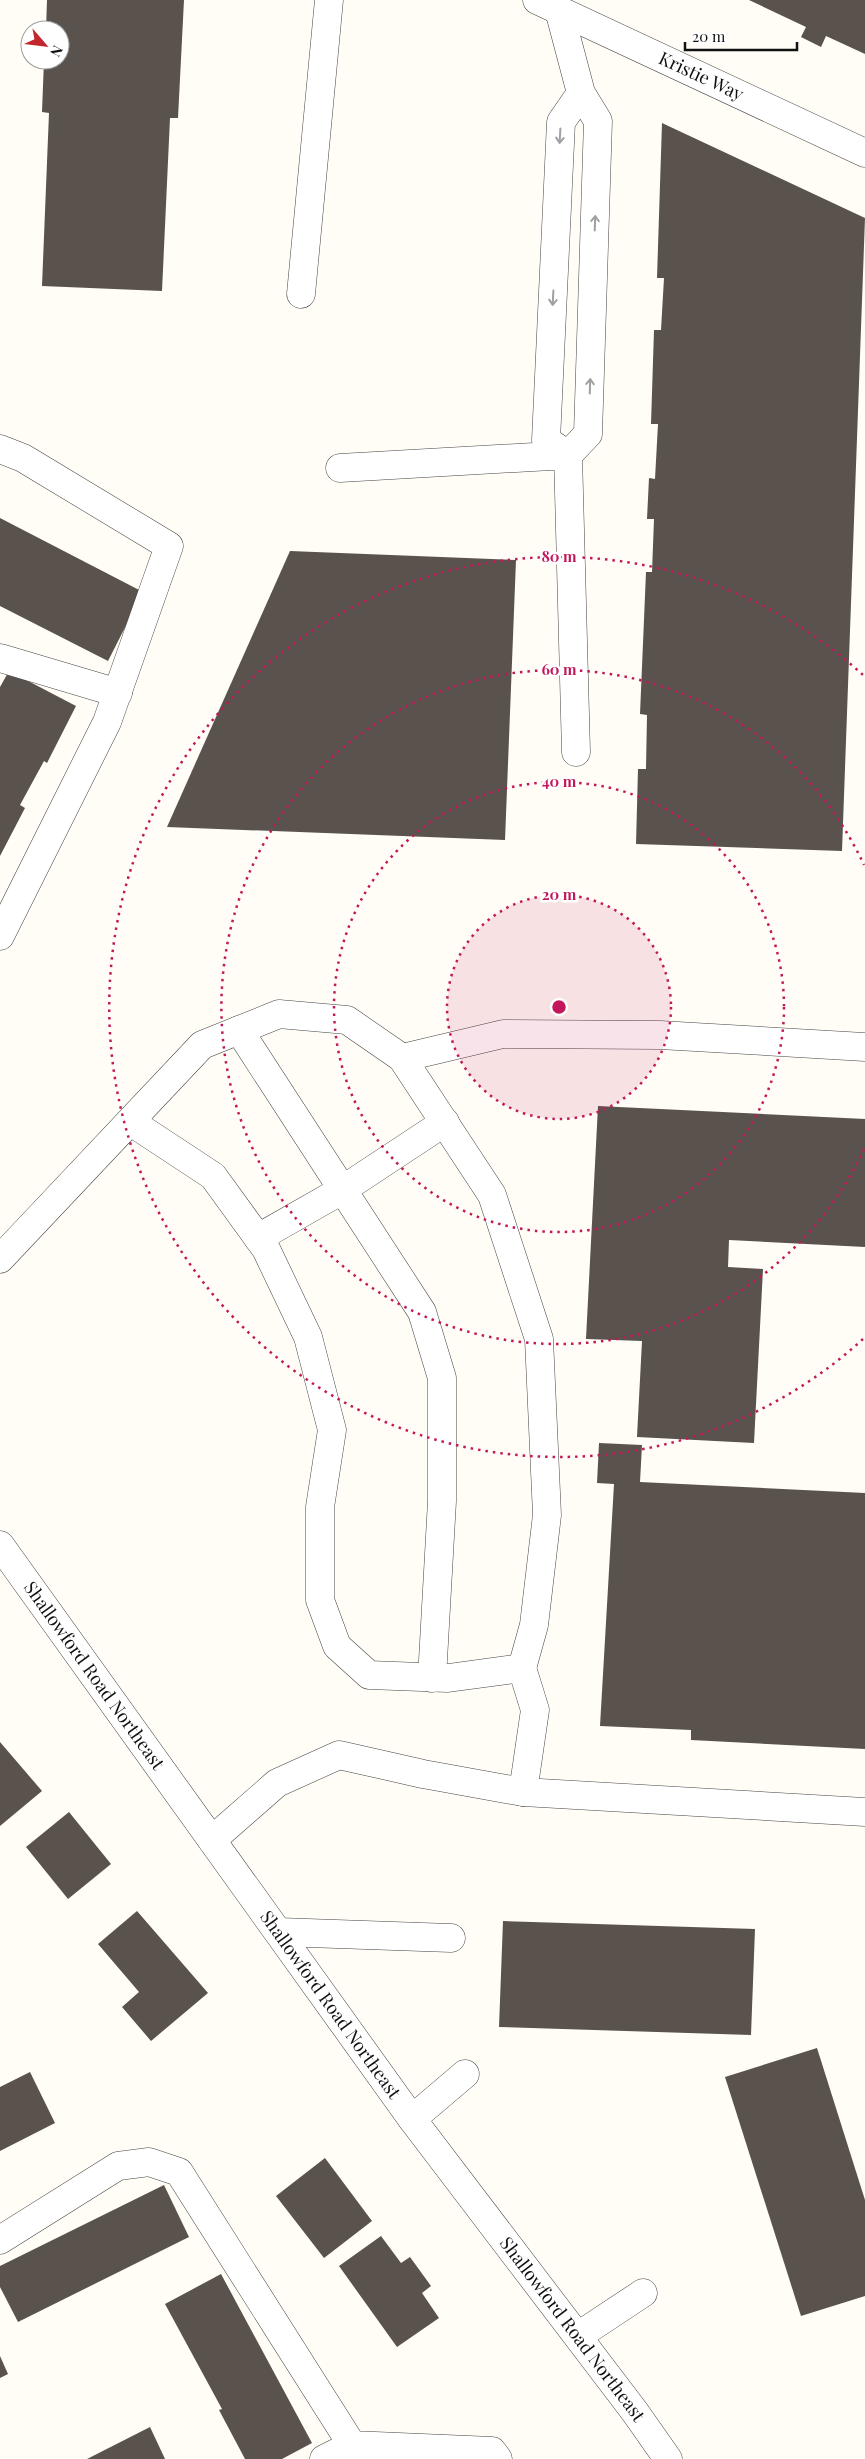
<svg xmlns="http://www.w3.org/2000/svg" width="865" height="2459" viewBox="0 0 865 2459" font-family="'Playfair Display',serif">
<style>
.building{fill:#5a524d}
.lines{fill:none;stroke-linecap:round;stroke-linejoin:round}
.minor-casing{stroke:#444;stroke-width:29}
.minor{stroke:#fff;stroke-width:28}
.oneway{stroke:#a0a0a0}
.ring{fill:none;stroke:#c2185b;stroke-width:2.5;stroke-dasharray:2.5 5}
.labels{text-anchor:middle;stroke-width:5;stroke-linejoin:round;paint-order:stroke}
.street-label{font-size:18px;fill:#111;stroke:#fff}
.centre{fill:#c2185b;stroke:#fff;stroke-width:2.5}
.ring-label{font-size:15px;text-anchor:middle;font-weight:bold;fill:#c2185b;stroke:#fff;stroke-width:5;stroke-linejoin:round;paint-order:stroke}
</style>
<rect width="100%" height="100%" fill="#fffdf5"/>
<!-- building -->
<g class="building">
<path d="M47,0H184L178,118H170L162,291L42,286L49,113L42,112L44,60H60V30H46Z"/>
<path d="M749,0H865V54L826,36L821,47L801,37L806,27Z"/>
<path d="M662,123L865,218L842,851L636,844L638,769H646L647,715L640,714L646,572H652L654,519H647L649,478L655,479L658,424H651L654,330H661L664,278H657Z"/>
<path d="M0,518L143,592L108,661L0,606Z"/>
<path d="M290,551L516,560L505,840L167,827Z"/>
<path d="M9,671L76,706L47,763L44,761L20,805L25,808L0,856V687Z"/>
<path d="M598,1106L865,1119V1247L729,1240L728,1267L763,1269L754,1443L637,1437L642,1341L586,1339Z"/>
<path d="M599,1443L642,1445L640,1482L865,1493V1749L691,1740V1730L600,1726L614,1484L597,1483Z"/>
<path d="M0,1742L42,1791L0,1826Z"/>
<path d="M69,1812L111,1864L68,1899L26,1847Z"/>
<path d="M137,1911L208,1993L151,2041L122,2007L139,1992L98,1944Z"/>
<path d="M503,1921L755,1929L751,2035L499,2027Z"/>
<path d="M817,2048L865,2200V2296L801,2316L725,2077Z"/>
<path d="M30,2072L55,2123L0,2151V2087Z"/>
<path d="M325,2158L372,2221L324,2258L276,2196Z"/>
<path d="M164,2185L189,2237L18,2322L0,2287V2266Z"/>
<path d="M381,2236L401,2263L410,2257L431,2286L422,2293L439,2318L397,2347L339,2266Z"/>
<path d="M221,2274L312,2443L282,2459H245L219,2410L222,2409L165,2304Z"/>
<path d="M0,2356L8,2374L0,2378Z"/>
<path d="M150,2427L165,2459H87Z"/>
</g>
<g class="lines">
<defs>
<g id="minor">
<path id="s1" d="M537,0L865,153"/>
<path d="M559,10L581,93L598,121L588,434L568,455L546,440L561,122L581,93"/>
<path d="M301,294L329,0"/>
<path d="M0,449L23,458L169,546L107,722L0,936"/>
<path d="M340,468L568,455L576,752"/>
<path d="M0,658L118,693"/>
<path d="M239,1030L422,1312L442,1378V1501L432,1678"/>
<path d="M402,1058L503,1034L660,1035L865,1047"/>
<path d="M258,1238L342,1190L445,1122"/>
<path d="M0,1259L202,1045L279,1014L347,1020L402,1058L492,1195L539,1339L547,1515L534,1625L522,1668L448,1678L369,1675L337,1646L320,1600V1507L332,1430L308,1337L266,1249L213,1176L131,1122"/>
<path id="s2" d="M0,1545L412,2119L635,2412L668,2459"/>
<path d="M522,1668L535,1710L523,1792"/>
<path d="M212,1840L277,1783L339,1755L423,1774L523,1792L865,1812"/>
<path d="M279,1932L451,1938"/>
<path d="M412,2119L465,2074"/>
<path d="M0,2240L118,2166L149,2162L179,2172L352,2445L492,2451L498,2459"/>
<path d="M578,2336L643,2293"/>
<path d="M324,2459L352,2445"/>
</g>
</defs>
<!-- minor casing -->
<use href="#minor" class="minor-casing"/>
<!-- minor -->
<use href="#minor" class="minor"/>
</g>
<!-- one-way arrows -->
<defs><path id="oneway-shaft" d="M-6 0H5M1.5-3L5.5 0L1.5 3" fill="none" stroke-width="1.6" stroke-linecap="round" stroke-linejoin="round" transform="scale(1.25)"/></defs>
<g class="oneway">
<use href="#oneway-shaft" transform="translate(560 136) rotate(93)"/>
<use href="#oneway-shaft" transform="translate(595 223) rotate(-88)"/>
<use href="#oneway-shaft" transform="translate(553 298) rotate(93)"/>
<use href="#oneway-shaft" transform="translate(590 386) rotate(-88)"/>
</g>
<!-- distance rings -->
<circle cx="559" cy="1007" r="112" fill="#c2185b" fill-opacity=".12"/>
<g class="ring">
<circle cx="559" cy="1007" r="112"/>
<circle cx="559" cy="1007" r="225"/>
<path d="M864 1149A337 337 0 1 1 864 865"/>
<path d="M863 1339A450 450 0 1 1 863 675"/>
</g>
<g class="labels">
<!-- street labels -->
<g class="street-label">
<text dy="6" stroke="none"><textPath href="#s1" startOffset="181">Kristie Way</textPath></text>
<text dy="6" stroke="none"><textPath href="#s2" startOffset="161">Shallowford Road Northeast</textPath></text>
<text dy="6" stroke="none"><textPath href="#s2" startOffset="566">Shallowford Road Northeast</textPath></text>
<text dy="6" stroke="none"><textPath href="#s2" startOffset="971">Shallowford Road Northeast</textPath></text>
</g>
</g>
<circle cx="559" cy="1007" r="8" class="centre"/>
<g class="ring-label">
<text x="559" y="562">80 m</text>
<text x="559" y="675">60 m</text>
<text x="559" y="787">40 m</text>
<text x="559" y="900">20 m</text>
</g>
<!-- north arrow -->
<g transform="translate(45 45) rotate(118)"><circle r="24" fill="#ffffff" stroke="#a0a0a0"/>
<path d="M0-4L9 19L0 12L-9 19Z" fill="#c4262e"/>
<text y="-8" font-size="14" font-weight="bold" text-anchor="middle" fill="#111111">N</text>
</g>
<!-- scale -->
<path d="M685 42v8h112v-8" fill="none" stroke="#111111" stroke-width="2.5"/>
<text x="692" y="42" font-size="15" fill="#111111" stroke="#ffffff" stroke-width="4" paint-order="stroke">20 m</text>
</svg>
